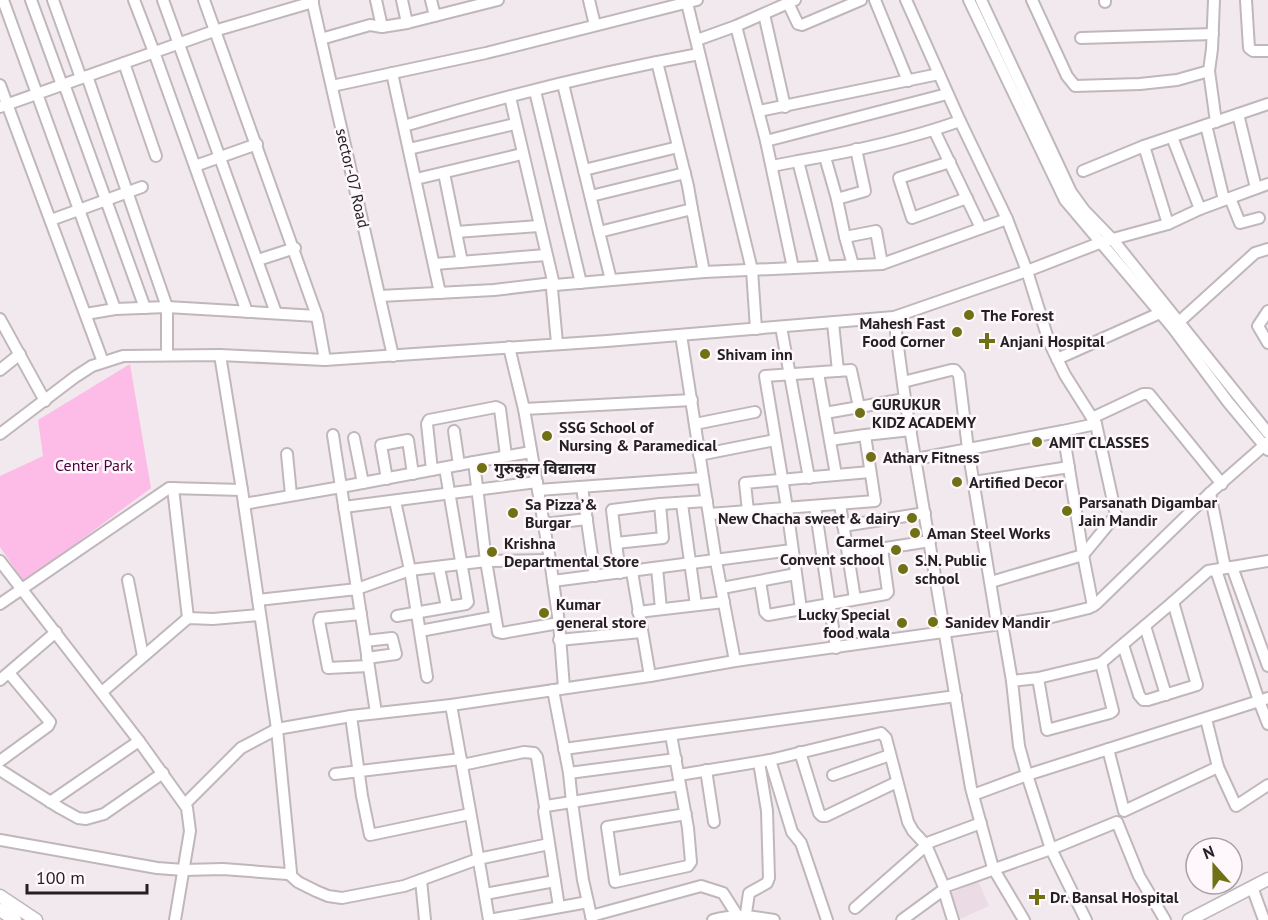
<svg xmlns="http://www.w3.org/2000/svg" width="1268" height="920" viewBox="0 0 1268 920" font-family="'PT Sans','Noto Sans Devanagari',sans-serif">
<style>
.built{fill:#ebdbe5}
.green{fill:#fdbce7}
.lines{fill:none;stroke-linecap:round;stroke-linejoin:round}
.minor-casing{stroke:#c0b7bc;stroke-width:14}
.major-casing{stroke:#c0b7bc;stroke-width:15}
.minor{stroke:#fff;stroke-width:10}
.major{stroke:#fff;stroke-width:12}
.poi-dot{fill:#707115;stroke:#fef7fb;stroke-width:2}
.labels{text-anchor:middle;stroke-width:5;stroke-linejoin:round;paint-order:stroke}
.street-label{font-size:16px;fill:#231f22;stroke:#fef7fb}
.poi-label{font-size:16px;font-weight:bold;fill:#231f22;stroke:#fef7fb;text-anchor:start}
.park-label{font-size:16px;fill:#4a033b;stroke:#fef7fb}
</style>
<rect width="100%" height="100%" fill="#f2e9ef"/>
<!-- built -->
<path class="built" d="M978,881L989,906L960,919L949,894Z"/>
<!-- green -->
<path class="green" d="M130,364L151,488L24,582L0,547V476L43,456L38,420Z"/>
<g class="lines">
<defs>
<g id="minor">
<path d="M3,0L115,309"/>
<path d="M31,0L62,85"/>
<path d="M53,0L81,78"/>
<path d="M134,0L154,52L247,312"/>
<path d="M163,0L276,313"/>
<path d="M204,0L317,316L325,360"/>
<path d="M312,0L393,356"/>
<path d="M376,0L382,27"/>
<path d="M402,0L407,23"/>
<path d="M431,0L435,16"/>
<path d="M589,0L595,25"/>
<path d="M875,0L908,81"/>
<path d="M906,0L960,121"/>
<path d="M969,0L1065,200L1173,328L1228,402L1268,450"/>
<path d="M981,0L1071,192L1084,210L1113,240L1268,433"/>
<path d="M1032,0L1067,76L1075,86L1140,84L1177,80L1209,71"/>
<path d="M1105,0V2"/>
<path d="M1214,0L1212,49L1209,71L1216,122"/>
<path d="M1246,0L1249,48L1253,51H1268"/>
<path d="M687,3L752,270L756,329"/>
<path d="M788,3L798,24L802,25L861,0"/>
<path d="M764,14L785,107"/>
<path d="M736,26L766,141L793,268"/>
<path d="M1081,38L1213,34"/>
<path d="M321,39L370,25L382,27L407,23L498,0"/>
<path d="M697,40L736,26L795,0"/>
<path d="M657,62L688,186L692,209"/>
<path d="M124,63L156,156"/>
<path d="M392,73L440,293"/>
<path d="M87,76L167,307V355"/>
<path d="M64,84L145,308"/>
<path d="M563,84L599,232"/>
<path d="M0,85L103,362"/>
<path d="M332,86L486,53L697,0"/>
<path d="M535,91L581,283"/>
<path d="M510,97L554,285"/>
<path d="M0,107L214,31L313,2"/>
<path d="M759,111L939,74"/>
<path d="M1238,114L1256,188"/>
<path d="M1206,125L1224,200"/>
<path d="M404,126C501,97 600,72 699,54"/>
<path d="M934,130L981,228"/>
<path d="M1172,137L1200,209"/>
<path d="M766,141L947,94"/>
<path d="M1144,146L1168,224"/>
<path d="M409,149L515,124"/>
<path d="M825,157L837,199L865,191L856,149"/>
<path d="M950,162L899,178L912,218L967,198"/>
<path d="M195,166L257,144"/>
<path d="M772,166L798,161"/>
<path d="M584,170L678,147"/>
<path d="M1083,171L1144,146L1268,104"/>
<path d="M444,173L462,262"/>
<path d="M416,179L522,154"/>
<path d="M591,196L685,173"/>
<path d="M1230,198L1240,223L1259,218"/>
<path d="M837,199L845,237"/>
<path d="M51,220L142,187"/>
<path d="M456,232L539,226"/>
<path d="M258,260L295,248"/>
<path d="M435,264L546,255"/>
<path d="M853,265L845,237L876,231L882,264"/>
<path d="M825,266L798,161C851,152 909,139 960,121L1007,219"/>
<path d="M611,280L599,232L692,209L704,272"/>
<path d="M380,296L494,290L553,283"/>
<path d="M1268,311L1258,326L1268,343"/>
<path d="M86,314L115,309L167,307L317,316"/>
<path d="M894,317L905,399L971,788L993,868L1024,920"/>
<path d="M0,319L45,401"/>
<path d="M1179,322L1255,253L1268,249"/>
<path d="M833,323L838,371"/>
<path d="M781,327L809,478"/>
<path d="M681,335L716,561L735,661"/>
<path d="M557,343L552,289L553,286L555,285L704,272L882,264L1007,219L1027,271L1049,342L1065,375L1096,424L1116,515L1083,555L991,582"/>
<path d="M509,347L524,409L550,560"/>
<path d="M1057,359L1160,313"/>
<path d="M0,370L20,354"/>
<path d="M818,373L836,475"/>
<path d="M903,382L951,370H955L959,375L968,449L997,624"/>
<path d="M524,409L692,400"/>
<path d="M825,413L905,399"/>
<path d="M1092,418L1143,394H1149L1222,484"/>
<path d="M695,424L755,412"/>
<path d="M454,431L459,465"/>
<path d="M1063,431L1096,424"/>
<path d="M0,434L75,377L92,366L123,356L220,355L325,360L607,341L894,317L1027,271L1102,242L1168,224L1200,209L1268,184"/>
<path d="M333,435L341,487L474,462L486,561L498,632L502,633L559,623"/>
<path d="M354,438L363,483"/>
<path d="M830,440L865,435"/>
<path d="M287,454L291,495"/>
<path d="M699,455L775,440"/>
<path d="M916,459L1063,431L1083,555L1093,606"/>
<path d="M474,462L531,452"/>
<path d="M432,470L427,424L429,420L496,407L500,409L506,456"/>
<path d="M387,479L381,445L408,440L413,474"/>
<path d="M974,482L1069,467"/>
<path d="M582,487L595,576"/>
<path d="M173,488L188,618"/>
<path d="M538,490L703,478"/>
<path d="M1210,493L1225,568"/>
<path d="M395,501L410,570L427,677"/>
<path d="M244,504L341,487L357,589L410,570L486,561L550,560L559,623L564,688"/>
<path d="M660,504L707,501"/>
<path d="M682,504L696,605"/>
<path d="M840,504L855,599"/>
<path d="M815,506L836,648"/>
<path d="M344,507L537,482"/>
<path d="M748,511L745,483L870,472"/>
<path d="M709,514L875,501L865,435L911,430"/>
<path d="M544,524L587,519"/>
<path d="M843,526L925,513"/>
<path d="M616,543L612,510L660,504L663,538L616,543L620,573"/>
<path d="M848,554L930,541"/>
<path d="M0,561L139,741L187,808L190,831L175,920"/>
<path d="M1232,567L1268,666"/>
<path d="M439,568L447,607"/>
<path d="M657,568L661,609"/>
<path d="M1216,570L1259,701L1268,698"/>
<path d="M632,572L650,676"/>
<path d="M128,580L143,656"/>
<path d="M553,581L792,550"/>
<path d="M760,581L765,612L768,615L886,594L888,592L882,549"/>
<path d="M722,588L796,574"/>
<path d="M258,600L357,589L376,713"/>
<path d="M1173,602L1208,571L1268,561"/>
<path d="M0,604L169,488L242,490"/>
<path d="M801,609L787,508L765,376L851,370L859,407"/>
<path d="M638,612L724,602"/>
<path d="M361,614L320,618L319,621L328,668L368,666"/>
<path d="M397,616L466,604L468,602L445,468"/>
<path d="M1002,623L1012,681L1019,746L1027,775L1051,849L1086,920"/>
<path d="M1145,626L1166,695"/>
<path d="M420,631L495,617"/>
<path d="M559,640L641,632"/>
<path d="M365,641L392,638L396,654L367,658"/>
<path d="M1101,663L1173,602L1197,685L1148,700H1143L1139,695L1123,645"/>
<path d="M0,680L56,632"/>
<path d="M1012,681L1038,678L1101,663L1113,711L1110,713L1047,730L1038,678"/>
<path d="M553,690L569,773L572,802L583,880L592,920"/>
<path d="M102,692L188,618L213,619L259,615"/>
<path d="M451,705C464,777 477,848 489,920L588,902"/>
<path d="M351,716L362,796L370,835L470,814"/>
<path d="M671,735L688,828L691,862L688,866L615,882L607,827L686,814"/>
<path d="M564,749L956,696"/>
<path d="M1108,749L1124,811L1218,767L1206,719"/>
<path d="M800,752L819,813L822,816H826L897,782"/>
<path d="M770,760L792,832L801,843L827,920"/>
<path d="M0,761L48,726L50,722L9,673"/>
<path d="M462,765L524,752L534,753L537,757L545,807"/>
<path d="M1218,767L1236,806L1268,785"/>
<path d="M0,770L60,808L78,818L86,819L104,814L163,773"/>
<path d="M706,770L714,822"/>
<path d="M569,773L676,759"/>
<path d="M335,774L461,759"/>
<path d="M679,775L770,760L881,733L886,738L908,822L913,831L926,845L944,887"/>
<path d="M833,775L890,755"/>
<path d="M973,795L1027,775L1259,701L1268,724"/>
<path d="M50,802L139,741"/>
<path d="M185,804L241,748L277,729L351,716L451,705L650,676L735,661L1052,617L1089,608L1096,604L1210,493L1268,442"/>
<path d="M0,840L157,868L184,870L223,869L287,874L291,872L277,729L242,490L220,355"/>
<path d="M289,874L298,882L316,891L328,896L342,898L404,886L478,859L549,844"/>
<path d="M421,880L425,920"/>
<path d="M1252,887L1264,920"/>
<path d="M485,894L555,881"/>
<path d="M559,907L544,811L546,806L680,785"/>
<path d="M855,908L930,842L981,823"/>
<path d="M591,916L701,886L723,893L737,915"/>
<path d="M713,920C734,914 752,916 774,920"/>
<path d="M745,920L749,893L767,883L769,878L767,811L759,762"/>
<path d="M902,920L943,890"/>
<path d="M953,920L944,891V887L1051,849L1117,822L1139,876L1165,920"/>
</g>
<g id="major">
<path d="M0,896L36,920"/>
<path d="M0,910L15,920"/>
<path d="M1189,920L1268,879"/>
</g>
</defs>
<!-- minor casing -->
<use href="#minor" class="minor-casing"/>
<!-- major casing -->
<use href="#major" class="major-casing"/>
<!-- minor -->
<use href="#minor" class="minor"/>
<!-- major -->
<use href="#major" class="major"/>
</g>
<!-- markers -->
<g class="poi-dot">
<circle cx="969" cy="315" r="6"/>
<circle cx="957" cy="332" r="6"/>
<path d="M984 332h6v6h6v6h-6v6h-6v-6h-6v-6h6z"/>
<circle cx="705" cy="354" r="6"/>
<circle cx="860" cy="413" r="6"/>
<circle cx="547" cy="436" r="6"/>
<circle cx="1037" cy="442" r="6"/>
<circle cx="871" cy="457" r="6"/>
<circle cx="482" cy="468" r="6"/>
<circle cx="957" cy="482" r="6"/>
<circle cx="1067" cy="511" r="6"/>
<circle cx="513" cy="513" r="6"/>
<circle cx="912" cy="518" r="6"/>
<circle cx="915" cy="533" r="6"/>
<circle cx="896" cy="550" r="6"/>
<circle cx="492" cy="552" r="6"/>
<circle cx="903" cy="569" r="6"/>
<circle cx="544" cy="613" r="6"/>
<circle cx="933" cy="622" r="6"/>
<circle cx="902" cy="623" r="6"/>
<path d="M1034 888h6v6h6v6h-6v6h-6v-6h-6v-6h6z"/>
</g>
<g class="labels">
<!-- street labels -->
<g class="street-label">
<text transform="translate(353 178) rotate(77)" y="6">sector-07 Road</text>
</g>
<!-- poi labels -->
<g class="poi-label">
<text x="981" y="321">The Forest</text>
<text x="945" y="329" text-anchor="end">Mahesh Fast<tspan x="945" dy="18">Food Corner</tspan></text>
<text x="1000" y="347">Anjani Hospital</text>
<text x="717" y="360">Shivam inn</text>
<text x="872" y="410">GURUKUR<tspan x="872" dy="18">KIDZ ACADEMY</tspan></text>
<text x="559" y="433">SSG School of<tspan x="559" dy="18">Nursing &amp; Paramedical</tspan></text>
<text x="1049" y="448">AMIT CLASSES</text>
<text x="883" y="463">Atharv Fitness</text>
<text x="494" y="474">गुरुकुल विद्यालय</text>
<text x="969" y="488">Artified Decor</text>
<text x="1079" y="508">Parsanath Digambar<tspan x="1079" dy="18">Jain Mandir</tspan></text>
<text x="525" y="510">Sa Pizza’&amp;<tspan x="525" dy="18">Burgar</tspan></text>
<text x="900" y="524" text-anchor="end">New Chacha sweet &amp; dairy</text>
<text x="927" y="539">Aman Steel Works</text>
<text x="884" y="547" text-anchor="end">Carmel<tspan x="884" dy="18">Convent school</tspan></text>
<text x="504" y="549">Krishna<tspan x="504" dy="18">Departmental Store</tspan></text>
<text x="915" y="566">S.N. Public<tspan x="915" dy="18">school</tspan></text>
<text x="556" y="610">Kumar<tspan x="556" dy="18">general store</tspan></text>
<text x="890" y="620" text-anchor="end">Lucky Special<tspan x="890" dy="18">food wala</tspan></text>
<text x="945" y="628">Sanidev Mandir</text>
<text x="1050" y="903">Dr. Bansal Hospital</text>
</g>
<!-- park labels -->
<g class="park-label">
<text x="94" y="471">Center Park</text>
</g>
</g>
<!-- north arrow -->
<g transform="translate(1214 866) rotate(339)"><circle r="28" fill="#fef7fb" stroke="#a6a1a4" stroke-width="1.5"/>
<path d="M0-4.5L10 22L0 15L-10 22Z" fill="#707115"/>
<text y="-9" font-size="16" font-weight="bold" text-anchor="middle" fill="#231f22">N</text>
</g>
<!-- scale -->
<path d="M27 884v9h120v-9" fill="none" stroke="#231f22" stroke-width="3"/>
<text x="36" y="884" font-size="18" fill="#231f22" stroke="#fef7fb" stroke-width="4.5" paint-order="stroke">100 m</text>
</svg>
